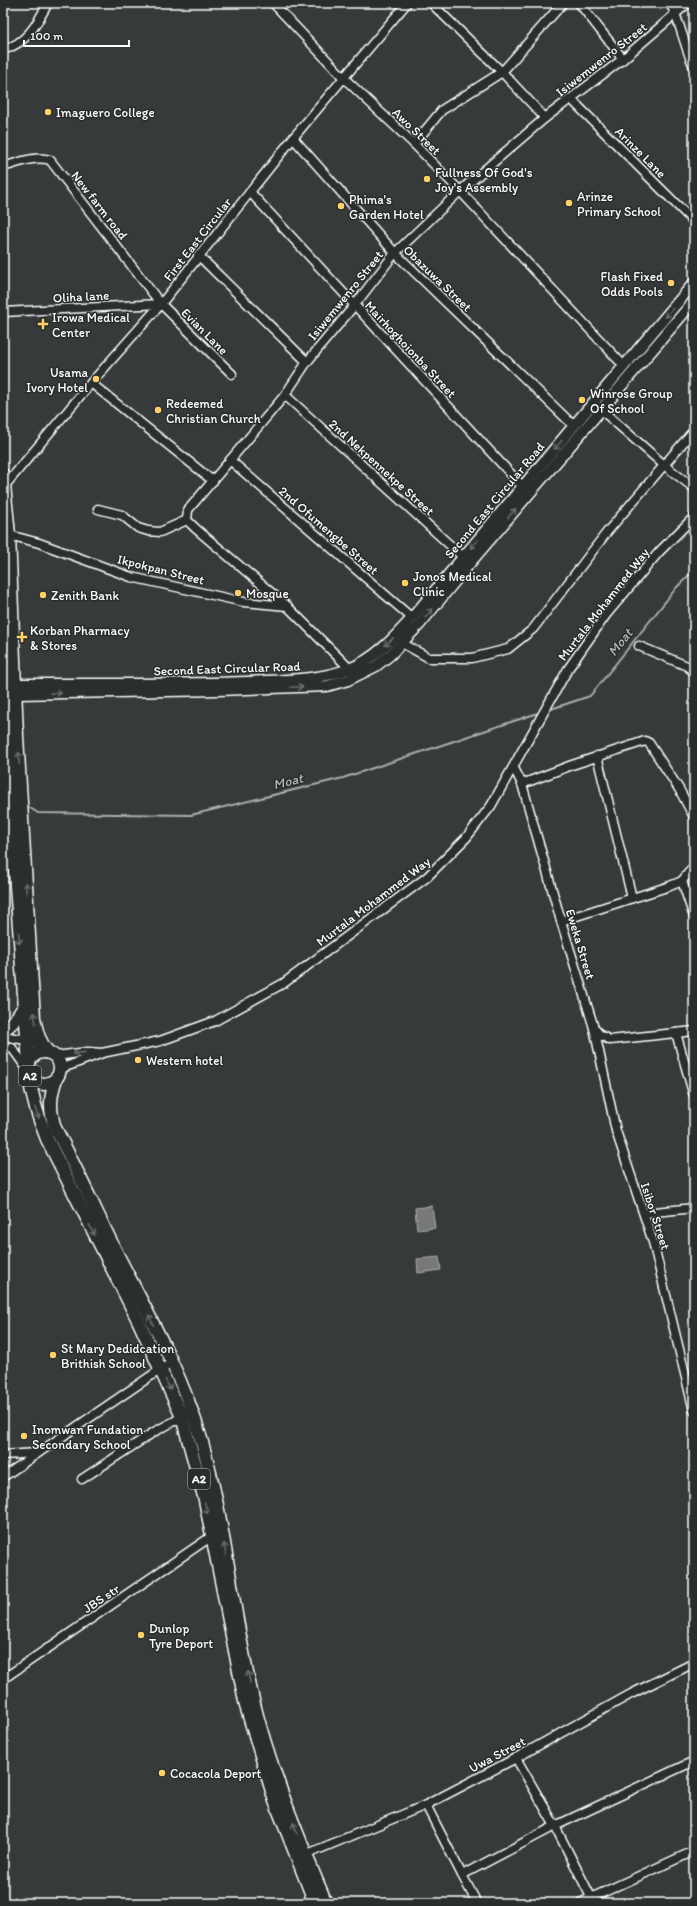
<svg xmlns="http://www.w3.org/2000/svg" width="697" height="1906" viewBox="0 0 697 1906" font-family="Itim,sans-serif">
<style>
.water{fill:#767879;stroke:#adaeaf}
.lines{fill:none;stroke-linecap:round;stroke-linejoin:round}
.stream{stroke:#adaeaf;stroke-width:2}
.minor-casing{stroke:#fff;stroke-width:11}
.major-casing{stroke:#fff;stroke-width:13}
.highway-casing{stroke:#fff;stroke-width:15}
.minor{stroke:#2a2d2e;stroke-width:8}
.major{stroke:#2a2d2e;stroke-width:10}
.highway{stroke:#2a2d2e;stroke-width:12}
.oneway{stroke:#6a6c6d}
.poi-dot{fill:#ffd166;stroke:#2a2d2e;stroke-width:1.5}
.labels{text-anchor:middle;stroke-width:3;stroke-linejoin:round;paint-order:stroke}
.shield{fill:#2a2d2e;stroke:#bfc0c0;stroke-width:1}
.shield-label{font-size:12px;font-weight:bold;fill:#fff}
.street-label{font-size:13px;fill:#fff;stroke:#2a2d2e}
.poi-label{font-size:13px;fill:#fff;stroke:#2a2d2e;text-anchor:start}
.water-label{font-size:14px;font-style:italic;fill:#b4b5b5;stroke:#2a2d2e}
</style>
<rect width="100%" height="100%" fill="#373a3b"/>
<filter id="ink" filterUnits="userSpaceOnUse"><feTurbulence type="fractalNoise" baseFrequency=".025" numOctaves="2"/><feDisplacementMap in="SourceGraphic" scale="8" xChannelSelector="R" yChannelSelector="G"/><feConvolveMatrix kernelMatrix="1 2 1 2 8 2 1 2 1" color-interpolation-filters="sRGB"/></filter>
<g filter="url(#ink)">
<!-- water -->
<g class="water">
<path d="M432,1206L435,1228L417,1230L415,1208Z"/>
<path d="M439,1257L441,1270L418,1273L417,1259Z"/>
</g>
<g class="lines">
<!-- stream -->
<g class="stream">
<path d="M551,709L590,696L677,587L694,570"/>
<path d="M30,808L38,813L191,815L343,778L541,712"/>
</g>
<defs>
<g id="minor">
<path d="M273,3L345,79L414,144L460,191L624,366"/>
<path d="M431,3L502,72L545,118"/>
<path d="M579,3L623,59"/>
<path d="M670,3C681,23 684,46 694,67"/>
<path d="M3,50C27,43 37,24 48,3"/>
<path d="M571,99L694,222"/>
<path d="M293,138L395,253L574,426"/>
<path d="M414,144L442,110L502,72L563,3"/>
<path d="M3,167C18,163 35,155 50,160L161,304L232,374"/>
<path d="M250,192L523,487"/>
<path d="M198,255L307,362"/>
<path d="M3,312L161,304"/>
<path d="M91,383L213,481"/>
<path d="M285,395L463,557"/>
<path d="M597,406L664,465L694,488"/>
<path d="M230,460L412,618"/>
<path d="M3,488L91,383L161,304L293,138L407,3"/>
<path d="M98,509L122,515L138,528L148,531L160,532L187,520"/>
<path d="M9,535L39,543L131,577L244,602L287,606"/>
<path d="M402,643L429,658H472L508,649L533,629L607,532L694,430"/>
<path d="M639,646L687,666L694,672"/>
<path d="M350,669L287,606L195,528L187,520L188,510L285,395L307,362L354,306L395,253L460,191L545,118L623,59L688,3"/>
<path d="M597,756L632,898"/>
<path d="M514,768L522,784L561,921L594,1028L600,1035L610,1040L694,1031"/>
<path d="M522,784L572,765L645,741L649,743L679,789L694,817"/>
<path d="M682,881L694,917"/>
<path d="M561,921L670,886L682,881L694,866"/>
<path d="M594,1028L616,1131L653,1242L694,1411"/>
<path d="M676,1033L694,1096"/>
<path d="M3,1036L26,1040L43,1047"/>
<path d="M3,1045L12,1048L28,1070"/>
<path d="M55,1056L88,1052L102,1053L160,1041L215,1021L284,983L427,877L466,838L491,806L568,669L606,615L659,552L694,517"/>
<path d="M60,1069L100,1054"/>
<path d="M645,1213L694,1208"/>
<path d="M3,1455L38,1453"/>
<path d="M3,1477L161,1369L171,1364"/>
<path d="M82,1479L154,1432L186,1415"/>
<path d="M3,1679L212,1536"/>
<path d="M516,1758L555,1826L594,1903"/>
<path d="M426,1805L462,1875"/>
<path d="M305,1855L426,1805L516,1758L631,1694L694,1663"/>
<path d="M477,1903L462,1875L555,1826L694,1761"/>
<path d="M580,1903L694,1851"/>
</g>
<g id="major">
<path d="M16,684C93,684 170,685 247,682C280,680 317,681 349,669C375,659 394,638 412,618L694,283"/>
<path d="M17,694L217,690L327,686L348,680L376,666L390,655L420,624L469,564L694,301"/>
</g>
<g id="highway">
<path d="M3,475L9,535L17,736L34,1018C37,1032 39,1043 49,1053"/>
<path d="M3,661L13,845L29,1063"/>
<path d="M3,1031L15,1020L24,1007"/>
<circle cx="44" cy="1068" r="16"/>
<path d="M29,1075C32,1099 38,1116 47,1139L139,1322L182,1417L205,1500L246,1706L275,1801L315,1903"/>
<path d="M56,1079C50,1096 49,1109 55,1128C77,1169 96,1212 117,1254C148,1314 182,1374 201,1439C226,1524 232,1614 253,1700C270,1769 298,1837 326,1903"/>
</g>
</defs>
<!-- minor casing -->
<use href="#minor" class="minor-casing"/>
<!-- major casing -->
<use href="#major" class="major-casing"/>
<!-- highway casing -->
<use href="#highway" class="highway-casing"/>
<!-- minor -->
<use href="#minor" class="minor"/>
<!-- major -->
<use href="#major" class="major"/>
<!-- highway -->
<use href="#highway" class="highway"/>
</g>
<!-- one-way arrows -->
<defs><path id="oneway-shaft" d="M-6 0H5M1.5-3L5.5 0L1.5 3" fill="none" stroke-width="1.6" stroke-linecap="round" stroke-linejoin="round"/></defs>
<g class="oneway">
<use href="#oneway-shaft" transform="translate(669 313) rotate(130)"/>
<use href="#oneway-shaft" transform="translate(558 445) rotate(130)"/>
<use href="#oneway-shaft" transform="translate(512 513) rotate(-49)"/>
<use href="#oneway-shaft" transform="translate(474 544) rotate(131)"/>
<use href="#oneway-shaft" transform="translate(429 613) rotate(-51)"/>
<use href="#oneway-shaft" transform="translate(389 642) rotate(137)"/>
<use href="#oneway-shaft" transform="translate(297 687) rotate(-3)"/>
<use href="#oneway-shaft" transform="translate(56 693) rotate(-1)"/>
<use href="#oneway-shaft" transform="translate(19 758) rotate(-93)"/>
<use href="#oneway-shaft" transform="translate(26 888) rotate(-94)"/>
<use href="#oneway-shaft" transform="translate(19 938) rotate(86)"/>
<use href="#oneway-shaft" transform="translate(35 1018) rotate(-97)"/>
<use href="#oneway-shaft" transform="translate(79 1053) rotate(174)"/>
<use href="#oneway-shaft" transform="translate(37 1113) rotate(69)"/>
<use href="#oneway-shaft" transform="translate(92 1230) rotate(63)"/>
<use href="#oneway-shaft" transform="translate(151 1320) rotate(-114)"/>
<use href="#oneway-shaft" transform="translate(168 1385) rotate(65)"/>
<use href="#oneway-shaft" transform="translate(206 1508) rotate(78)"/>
<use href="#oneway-shaft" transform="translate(225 1549) rotate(-100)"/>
<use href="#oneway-shaft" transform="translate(249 1677) rotate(-101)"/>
<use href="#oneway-shaft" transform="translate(295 1828) rotate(-110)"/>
</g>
</g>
<!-- markers -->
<g class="poi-dot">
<circle cx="48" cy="112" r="4"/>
<circle cx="427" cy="179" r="4"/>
<circle cx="569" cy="203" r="4"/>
<circle cx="341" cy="206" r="4"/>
<circle cx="671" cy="283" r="4"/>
<path d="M41 318h4v4h4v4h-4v4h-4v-4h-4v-4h4z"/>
<circle cx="96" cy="379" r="4"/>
<circle cx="582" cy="400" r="4"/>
<circle cx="158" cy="410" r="4"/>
<circle cx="405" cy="583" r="4"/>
<circle cx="238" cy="593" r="4"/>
<circle cx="43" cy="595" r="4"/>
<path d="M20 631h4v4h4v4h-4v4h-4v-4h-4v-4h4z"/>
<circle cx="138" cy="1060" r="4"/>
<circle cx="53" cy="1355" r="4"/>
<circle cx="24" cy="1436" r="4"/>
<circle cx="141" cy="1635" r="4"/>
<circle cx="162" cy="1773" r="4"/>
</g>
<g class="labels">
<!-- shield labels -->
<g class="shield">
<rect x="19" y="1066" width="22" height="20" rx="3"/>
<rect x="188" y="1469" width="22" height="20" rx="3"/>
</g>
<g class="shield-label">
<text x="30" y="1080">A2</text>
<text x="199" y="1483">A2</text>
</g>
<!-- street labels -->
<g class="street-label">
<text transform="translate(601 59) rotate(-38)" y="5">Isiwemwenro Street</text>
<text transform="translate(417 131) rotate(44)" y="5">Awo Street</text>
<text transform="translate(641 152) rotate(45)" y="5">Arinze Lane</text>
<text transform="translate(100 205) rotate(52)" y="5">New farm road</text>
<text transform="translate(197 239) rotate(-52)" y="5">First East Circular</text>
<text transform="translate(438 278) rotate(44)" y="5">Obazuwa Street</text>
<text transform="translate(345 295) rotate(-51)" y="5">Isiwemwenro Street</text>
<text transform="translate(81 296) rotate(-3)" y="5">Oliha lane</text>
<text transform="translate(205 331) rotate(45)" y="5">Evian Lane</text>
<text transform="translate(411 349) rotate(47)" y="5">Mairhoghoionba Street</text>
<text transform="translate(382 467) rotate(42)" y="5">2nd Nekpennekpe Street</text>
<text transform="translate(494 500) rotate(-50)" y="5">Second East Circular Road</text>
<text transform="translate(329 530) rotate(41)" y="5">2nd Ofumengbe Street</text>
<text transform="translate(161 569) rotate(14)" y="5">Ikpokpan Street</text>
<text transform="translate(603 604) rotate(-52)" y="5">Murtala Mohammed Way</text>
<text transform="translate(227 668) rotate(-2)" y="5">Second East Circular Road</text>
<text transform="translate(373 901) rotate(-37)" y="5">Murtala Mohammed Way</text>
<text transform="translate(581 944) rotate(73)" y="5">Eweka Street</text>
<text transform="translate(656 1216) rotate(72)" y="5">Isibor Street</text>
<text transform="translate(101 1598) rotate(-34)" y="5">JBS str</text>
<text transform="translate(497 1754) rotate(-28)" y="5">Uwa Street</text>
</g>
<!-- poi labels -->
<g class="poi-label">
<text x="56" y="117">Imaguero College</text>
<text x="435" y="177">Fullness Of God's<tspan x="435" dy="15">Joy's Assembly</tspan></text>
<text x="577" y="201">Arinze<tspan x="577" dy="15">Primary School</tspan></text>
<text x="349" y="204">Phima's<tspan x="349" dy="15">Garden Hotel</tspan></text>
<text x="663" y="281" text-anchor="end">Flash Fixed<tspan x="663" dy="15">Odds Pools</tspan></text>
<text x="52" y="322">Irowa Medical<tspan x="52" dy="15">Center</tspan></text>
<text x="88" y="377" text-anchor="end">Usama<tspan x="88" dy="15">Ivory Hotel</tspan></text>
<text x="590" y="398">Winrose Group<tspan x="590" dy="15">Of School</tspan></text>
<text x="166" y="408">Redeemed<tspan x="166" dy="15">Christian Church</tspan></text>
<text x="413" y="581">Jonos Medical<tspan x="413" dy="15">Clinic</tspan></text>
<text x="246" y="598">Mosque</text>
<text x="51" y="600">Zenith Bank</text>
<text x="30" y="635">Korban Pharmacy<tspan x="30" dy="15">&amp; Stores</tspan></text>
<text x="146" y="1065">Western hotel</text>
<text x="61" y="1353">St Mary Dedidcation<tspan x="61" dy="15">Brithish School</tspan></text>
<text x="32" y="1434">Inomwan Fundation<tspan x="32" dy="15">Secondary School</tspan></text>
<text x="149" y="1633">Dunlop<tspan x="149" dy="15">Tyre Deport</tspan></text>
<text x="170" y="1778">Cocacola Deport</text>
</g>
<!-- water labels -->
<g class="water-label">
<text transform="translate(620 642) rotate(-51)" y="5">Moat</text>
<text transform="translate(288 781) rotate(-14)" y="5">Moat</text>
</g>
</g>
<!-- margin -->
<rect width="697" height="1906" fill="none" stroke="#2a2d2e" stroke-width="16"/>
<rect x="8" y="8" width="681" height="1890" fill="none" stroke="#fff" stroke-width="1.5" filter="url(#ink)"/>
<!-- scale -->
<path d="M24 40v6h105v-6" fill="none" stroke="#ffffff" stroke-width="2"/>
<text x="30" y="40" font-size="12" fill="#ffffff" stroke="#2a2d2e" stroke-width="3" paint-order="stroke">100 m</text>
</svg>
